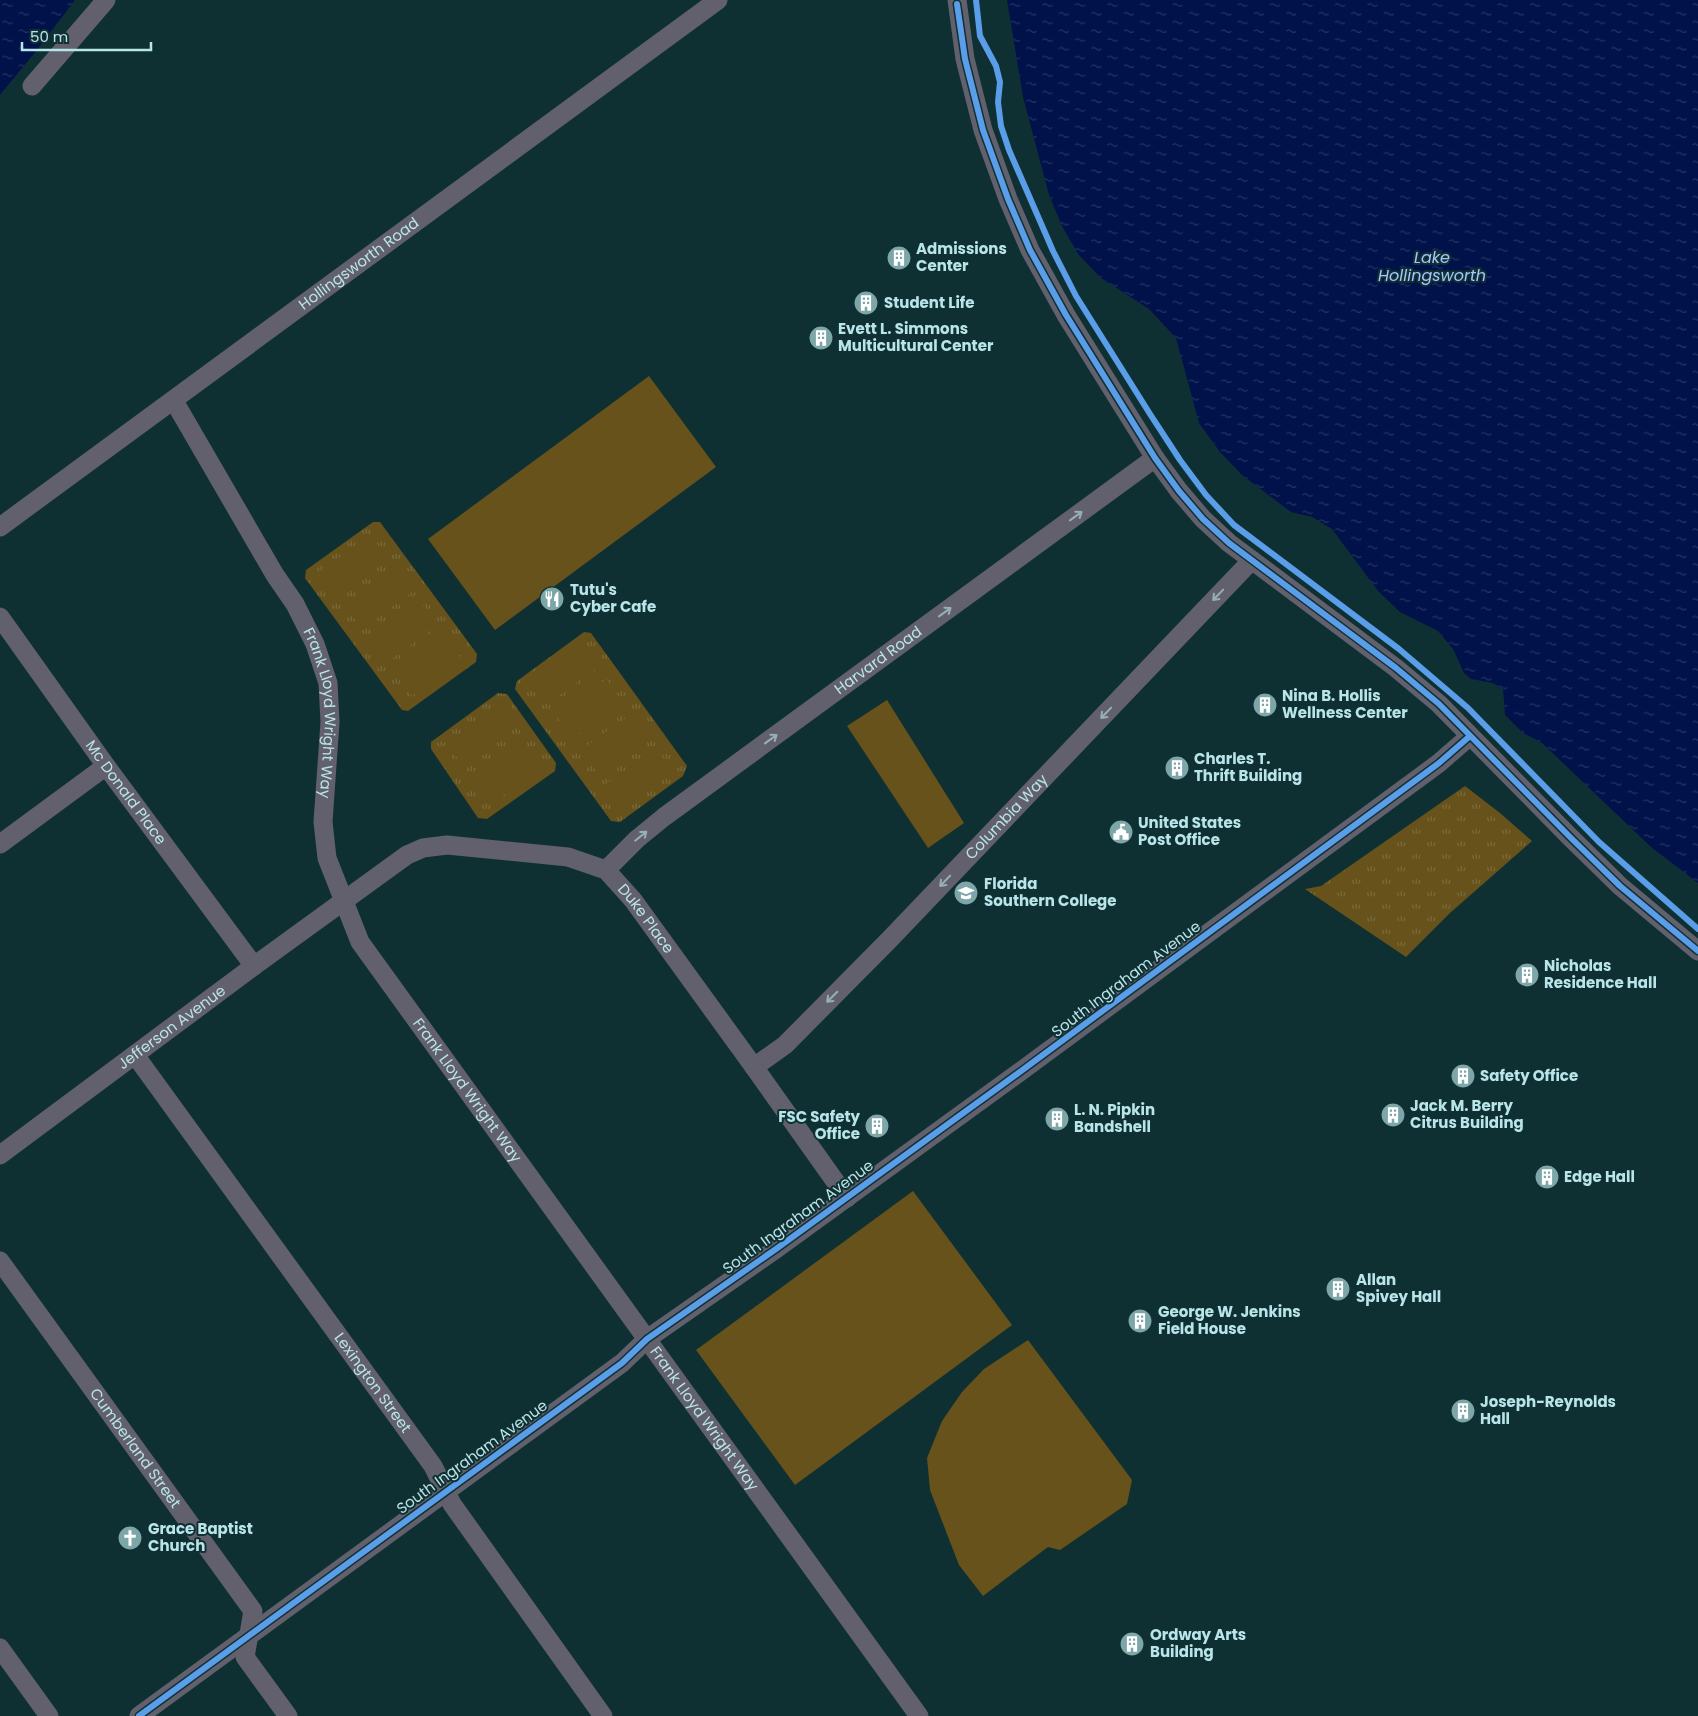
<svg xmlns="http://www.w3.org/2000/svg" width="1698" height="1716" viewBox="0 0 1698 1716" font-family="Poppins,sans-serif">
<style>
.park{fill:url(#park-tufts)}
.pitch{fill:#66521a}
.water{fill:url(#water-ripples)}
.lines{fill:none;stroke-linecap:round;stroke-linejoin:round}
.minor{stroke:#61606c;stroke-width:19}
.cycleway-casing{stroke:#103033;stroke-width:9}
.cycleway{stroke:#5a9eea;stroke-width:6}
.oneway{stroke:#95b0b7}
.labels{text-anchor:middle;stroke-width:4;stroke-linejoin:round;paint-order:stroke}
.poi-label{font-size:15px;font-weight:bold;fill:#b8e5e9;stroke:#103033;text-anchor:start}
.street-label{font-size:15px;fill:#b8e5e9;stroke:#103033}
.water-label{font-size:16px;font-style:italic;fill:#a8c6fe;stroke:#103033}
</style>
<defs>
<pattern id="park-tufts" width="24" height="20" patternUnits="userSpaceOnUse" patternTransform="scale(1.25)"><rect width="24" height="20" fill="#66521a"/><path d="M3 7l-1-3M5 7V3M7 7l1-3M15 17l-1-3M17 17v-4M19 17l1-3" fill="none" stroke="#7a6b3b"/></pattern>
<pattern id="water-ripples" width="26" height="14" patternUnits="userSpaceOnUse" patternTransform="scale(1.25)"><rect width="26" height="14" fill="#01124a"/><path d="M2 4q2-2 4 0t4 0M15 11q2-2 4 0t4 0" fill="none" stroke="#243464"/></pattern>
</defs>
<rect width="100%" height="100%" fill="#0f3032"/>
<!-- park -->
<g class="park">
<path d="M373,522H380L477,654L476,662L408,711L402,710L305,578L306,570Z"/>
<path d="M584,632L591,633L687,766L683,776L620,822L611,821L515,689L517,681Z"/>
<path d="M498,693L507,694L556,763L555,771L487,819L478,818L431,749V742Z"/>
<path d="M1465,786L1500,813L1532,841L1450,913L1406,957L1305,889L1321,886Z"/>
</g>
<!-- pitch -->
<g class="pitch">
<path d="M649,376L716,467L495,630L428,539Z"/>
<path d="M370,535L387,557L337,594L320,571Z"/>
<path d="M395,569L412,592L362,628L345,606Z"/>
<path d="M421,603L437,626L387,662L371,640Z"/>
<path d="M445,637L462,660L412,696L395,674Z"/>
<path d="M581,645L597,668L547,704L531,682Z"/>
<path d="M606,679L622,702L572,738L556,716Z"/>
<path d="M887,700L964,823L928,848L847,726Z"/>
<path d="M497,707L513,729L463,766L447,743Z"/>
<path d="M631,714L648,736L598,773L581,750Z"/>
<path d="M523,746L540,768L490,805L474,782Z"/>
<path d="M656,748L672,770L622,807L606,784Z"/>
<path d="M913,1191L1012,1325L795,1485L696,1350Z"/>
<path d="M1028,1340L1132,1480L1127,1504L1060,1550L1048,1547L983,1596L959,1565L930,1490L927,1458L942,1421L962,1392L984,1369Z"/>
</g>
<!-- water -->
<g class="water">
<path d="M0,0H75L33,55L0,95Z"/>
<path d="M1007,0H1698V883L1651,847L1542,743L1523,733L1505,715L1503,689L1493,683L1471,679L1464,673L1453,649L1438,631L1400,612L1378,591L1332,529L1312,517L1291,512L1242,475L1220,452L1199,423L1176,338L1149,309L1101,278L1078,254L1062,226L1049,195L1023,97Z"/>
</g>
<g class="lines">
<!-- minor -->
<g class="minor">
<path d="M957,0L965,59L983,130L1008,199L1030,250L1066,315L1155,458L1179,491L1203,519L1229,543L1396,668L1439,704L1570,837L1620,886L1698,951"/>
<path d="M32,86L106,0"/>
<path id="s1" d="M174,401L275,575L295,604L315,644L328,683L330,722L323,822L327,858L360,942L919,1716"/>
<path id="s2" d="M0,527L718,0"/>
<path id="s3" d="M0,617L106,766L254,966"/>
<path d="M0,844L106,766"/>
<path id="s4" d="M606,870L637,839L664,817L1155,458"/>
<path id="s5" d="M135,1055L433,1466L452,1504L603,1716"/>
<path id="s6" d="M754,1067L785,1045L889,940L1252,560"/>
<path id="s7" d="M0,1155L254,966L407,855L423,848L447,845L568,857L606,870L633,900L754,1067L847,1198"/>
<path id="s8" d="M0,1261L253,1611L245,1657L288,1716"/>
<path d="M0,1648L49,1716"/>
<path d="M139,1716L622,1363L647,1339L776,1249L1017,1074L1439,763L1470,736"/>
</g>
<defs>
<g id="cycleway">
<path d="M976,0L980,36L996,66L1000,82L998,102L1001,126L1009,150L1053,251L1076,296L1150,414L1180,460L1206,495L1234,525L1399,649L1468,708L1599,842L1698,929"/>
<path d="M957,4L965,59L983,130L1008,199L1030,250L1066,315L1155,458L1179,491L1203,519L1229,543L1396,668L1439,704L1570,837L1620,886L1698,951"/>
<path d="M139,1716L622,1363L647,1339L776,1249L1017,1074L1439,763L1470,736"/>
</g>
</defs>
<!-- cycleway casing -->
<use href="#cycleway" class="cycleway-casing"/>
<!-- cycleway -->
<use href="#cycleway" class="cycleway"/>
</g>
<!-- one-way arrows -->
<defs><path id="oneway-shaft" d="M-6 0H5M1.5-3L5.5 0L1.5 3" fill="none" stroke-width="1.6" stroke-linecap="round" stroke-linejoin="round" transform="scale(1.25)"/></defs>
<g class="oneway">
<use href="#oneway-shaft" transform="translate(1076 516) rotate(-36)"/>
<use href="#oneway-shaft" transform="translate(1218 595) rotate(134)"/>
<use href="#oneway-shaft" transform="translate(945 612) rotate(-36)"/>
<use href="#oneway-shaft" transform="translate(1106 713) rotate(134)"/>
<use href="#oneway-shaft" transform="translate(771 739) rotate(-36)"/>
<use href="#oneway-shaft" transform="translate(641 836) rotate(-39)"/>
<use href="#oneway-shaft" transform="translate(945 881) rotate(134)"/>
<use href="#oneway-shaft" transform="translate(832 997) rotate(135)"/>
</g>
<!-- icons -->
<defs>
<symbol id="building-disc" viewBox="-11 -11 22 22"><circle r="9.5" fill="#7da6a9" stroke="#103033"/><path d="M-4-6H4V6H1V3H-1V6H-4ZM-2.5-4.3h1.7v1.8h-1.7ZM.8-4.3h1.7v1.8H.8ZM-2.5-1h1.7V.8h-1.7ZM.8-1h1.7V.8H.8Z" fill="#fff"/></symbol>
<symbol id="restaurant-disc" viewBox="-11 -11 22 22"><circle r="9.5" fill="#7da6a9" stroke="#103033"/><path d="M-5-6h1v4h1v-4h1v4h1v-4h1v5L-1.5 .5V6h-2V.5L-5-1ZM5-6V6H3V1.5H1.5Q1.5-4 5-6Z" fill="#fff"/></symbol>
<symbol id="civic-disc" viewBox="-11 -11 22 22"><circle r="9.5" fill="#7da6a9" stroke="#103033"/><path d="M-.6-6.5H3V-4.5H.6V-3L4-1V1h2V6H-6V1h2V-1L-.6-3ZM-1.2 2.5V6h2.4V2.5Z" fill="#fff"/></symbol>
<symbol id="university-disc" viewBox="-11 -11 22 22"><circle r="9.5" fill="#7da6a9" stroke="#103033"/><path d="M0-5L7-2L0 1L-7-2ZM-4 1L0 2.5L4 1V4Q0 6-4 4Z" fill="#fff"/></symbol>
<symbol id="church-disc" viewBox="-11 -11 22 22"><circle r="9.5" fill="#7da6a9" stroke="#103033"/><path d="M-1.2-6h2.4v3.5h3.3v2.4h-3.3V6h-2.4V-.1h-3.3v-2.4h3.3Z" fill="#fff"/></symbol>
</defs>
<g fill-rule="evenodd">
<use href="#building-disc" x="885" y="244" width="28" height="28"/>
<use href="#building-disc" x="852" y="289" width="28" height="28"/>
<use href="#building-disc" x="807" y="324" width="28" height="28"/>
<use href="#restaurant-disc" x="538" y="585" width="28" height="28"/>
<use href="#building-disc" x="1251" y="691" width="28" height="28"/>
<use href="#building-disc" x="1163" y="754" width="28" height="28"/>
<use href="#civic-disc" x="1107" y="818" width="28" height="28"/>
<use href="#university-disc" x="952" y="879" width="28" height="28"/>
<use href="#building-disc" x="1513" y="961" width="28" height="28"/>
<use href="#building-disc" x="1449" y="1062" width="28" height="28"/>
<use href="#building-disc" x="1379" y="1101" width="28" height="28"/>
<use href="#building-disc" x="1043" y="1105" width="28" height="28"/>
<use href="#building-disc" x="863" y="1112" width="28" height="28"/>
<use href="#building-disc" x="1533" y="1163" width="28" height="28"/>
<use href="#building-disc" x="1324" y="1275" width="28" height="28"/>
<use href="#building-disc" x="1126" y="1307" width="28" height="28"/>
<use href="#building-disc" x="1449" y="1397" width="28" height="28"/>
<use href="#church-disc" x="116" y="1524" width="28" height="28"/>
<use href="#building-disc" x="1118" y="1630" width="28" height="28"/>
</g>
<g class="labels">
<!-- poi labels -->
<g class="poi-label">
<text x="916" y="254">Admissions<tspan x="916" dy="17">Center</tspan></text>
<text x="884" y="308">Student Life</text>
<text x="838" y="334">Evett L. Simmons<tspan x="838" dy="17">Multicultural Center</tspan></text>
<text x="570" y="595">Tutu's<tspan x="570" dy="17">Cyber Cafe</tspan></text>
<text x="1282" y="701">Nina B. Hollis<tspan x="1282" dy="17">Wellness Center</tspan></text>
<text x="1194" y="764">Charles T.<tspan x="1194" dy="17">Thrift Building</tspan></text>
<text x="1138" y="828">United States<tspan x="1138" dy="17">Post Office</tspan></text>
<text x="984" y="889">Florida<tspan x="984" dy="17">Southern College</tspan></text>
<text x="1544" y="971">Nicholas<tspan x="1544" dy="17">Residence Hall</tspan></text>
<text x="1480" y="1081">Safety Office</text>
<text x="1410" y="1111">Jack M. Berry<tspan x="1410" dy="17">Citrus Building</tspan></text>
<text x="1074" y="1115">L. N. Pipkin<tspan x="1074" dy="17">Bandshell</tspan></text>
<text x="860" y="1122" text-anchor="end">FSC Safety<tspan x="860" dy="17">Office</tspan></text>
<text x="1564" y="1182">Edge Hall</text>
<text x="1356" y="1285">Allan<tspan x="1356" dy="17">Spivey Hall</tspan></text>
<text x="1158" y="1317">George W. Jenkins<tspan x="1158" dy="17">Field House</tspan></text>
<text x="1480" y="1407">Joseph-Reynolds<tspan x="1480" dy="17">Hall</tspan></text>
<text x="148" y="1534">Grace Baptist<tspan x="148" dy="17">Church</tspan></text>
<text x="1150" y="1640">Ordway Arts<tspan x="1150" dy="17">Building</tspan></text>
</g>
<!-- street labels -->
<g class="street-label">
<text dy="5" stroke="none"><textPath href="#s2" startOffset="445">Hollingsworth Road</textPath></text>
<text dy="5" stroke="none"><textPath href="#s4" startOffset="344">Harvard Road</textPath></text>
<text dy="5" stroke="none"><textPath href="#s1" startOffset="351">Frank Lloyd Wright Way</textPath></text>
<text dy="5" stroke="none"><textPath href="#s3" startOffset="216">Mc Donald Place</textPath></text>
<text dy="5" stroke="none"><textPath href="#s6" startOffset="356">Columbia Way</textPath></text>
<text dy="5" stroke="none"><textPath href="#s7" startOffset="772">Duke Place</textPath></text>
<text transform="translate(1126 979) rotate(-37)" y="5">South Ingraham Avenue</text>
<text dy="5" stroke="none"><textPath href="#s7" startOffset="214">Jefferson Avenue</textPath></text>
<text dy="5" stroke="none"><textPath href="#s1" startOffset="771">Frank Lloyd Wright Way</textPath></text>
<text transform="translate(798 1217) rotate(-36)" y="5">South Ingraham Avenue</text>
<text dy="5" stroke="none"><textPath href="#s5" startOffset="405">Lexington Street</textPath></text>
<text dy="5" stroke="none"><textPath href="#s1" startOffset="1176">Frank Lloyd Wright Way</textPath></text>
<text dy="5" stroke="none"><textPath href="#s8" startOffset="231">Cumberland Street</textPath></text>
<text transform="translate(472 1457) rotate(-36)" y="5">South Ingraham Avenue</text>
</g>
<!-- water labels -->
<g class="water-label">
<text x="1432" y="263">Lake<tspan x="1432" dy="18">Hollingsworth</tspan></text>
</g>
</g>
<!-- scale -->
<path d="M22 42v8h129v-8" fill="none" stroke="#b8e5e9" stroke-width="2.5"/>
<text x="30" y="42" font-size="15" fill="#b8e5e9" stroke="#103033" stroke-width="4" paint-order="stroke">50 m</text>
</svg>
